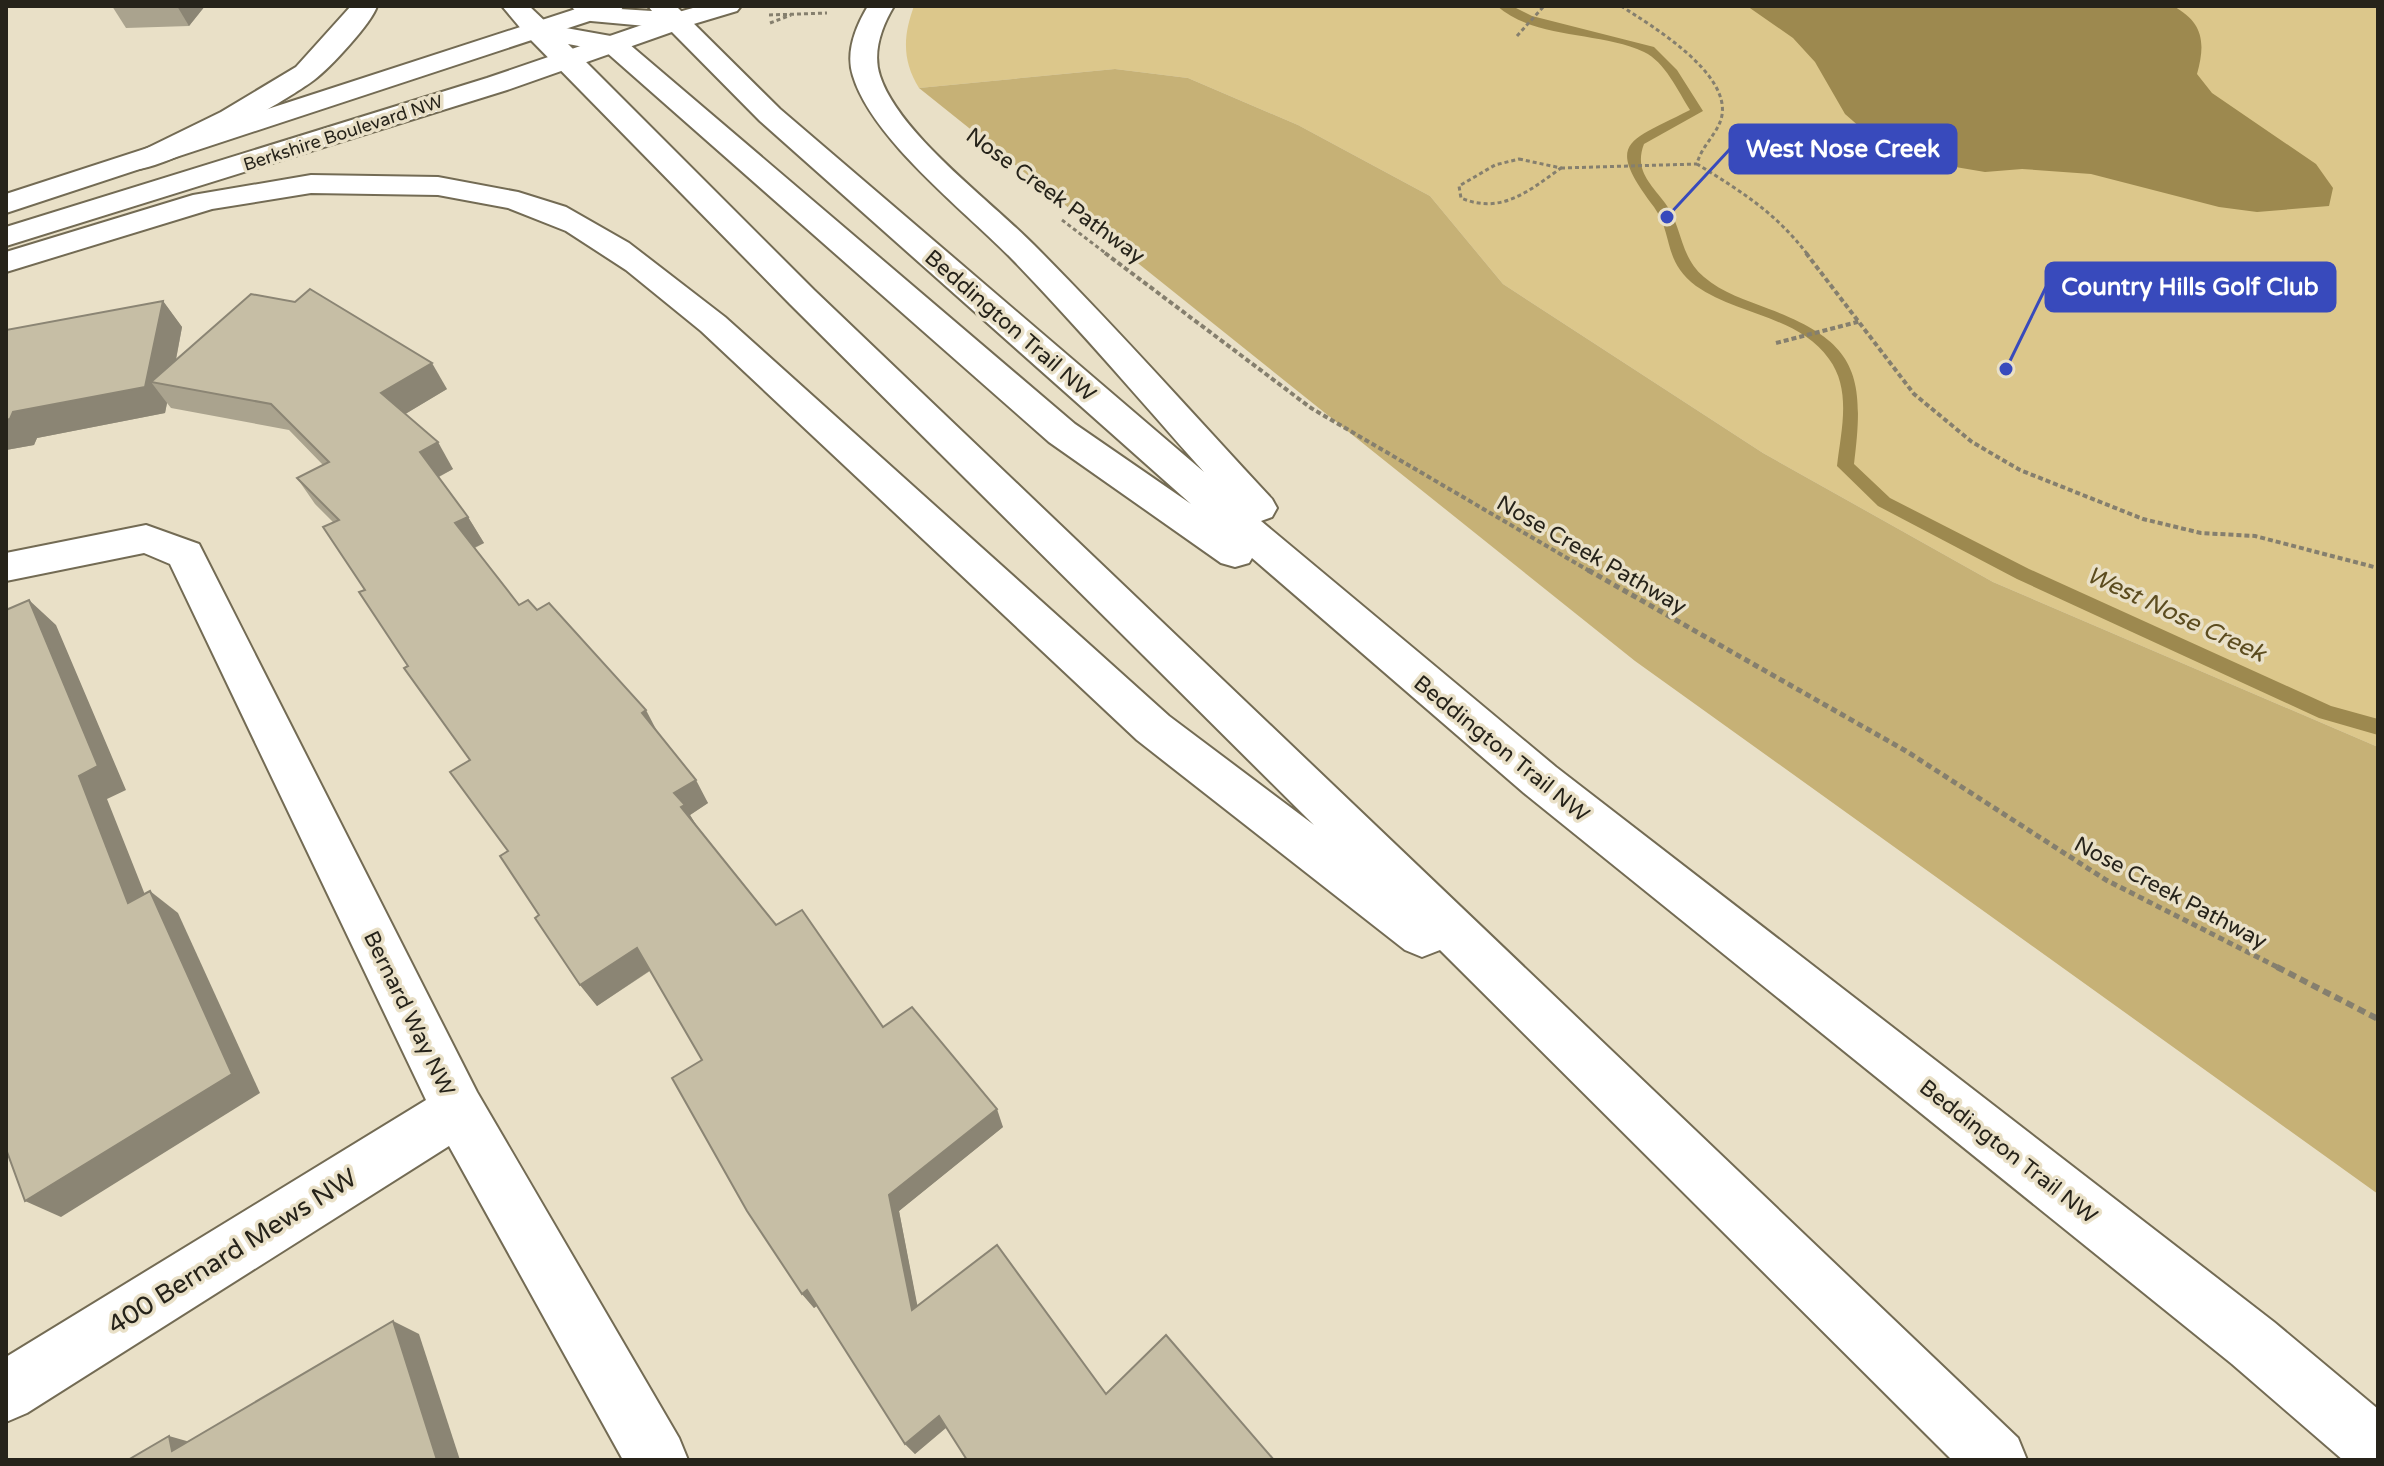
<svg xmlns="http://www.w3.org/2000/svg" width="2384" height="1466" viewBox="0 0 2384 1466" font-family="'Varela Round',sans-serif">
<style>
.green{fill:#dcc78b}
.forest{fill:#c6b176}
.water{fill:#9d894f}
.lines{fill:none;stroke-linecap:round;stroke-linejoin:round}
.stream{fill:#9d894f;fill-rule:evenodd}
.minor-casing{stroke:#736b54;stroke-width:4}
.secondary-casing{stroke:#736b54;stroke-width:4}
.primary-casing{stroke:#736b54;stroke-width:4}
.path-far3{stroke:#857f6e;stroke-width:3;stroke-dasharray:4 3;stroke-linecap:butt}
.path-far2{stroke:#857f6e;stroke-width:4;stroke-dasharray:5 3;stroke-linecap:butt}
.path-far1{stroke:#857f6e;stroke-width:5;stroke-dasharray:6 4;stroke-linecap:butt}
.path{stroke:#857f6e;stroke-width:6;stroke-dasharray:8 5;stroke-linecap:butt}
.minor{fill:#fff;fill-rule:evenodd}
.secondary{fill:#fff;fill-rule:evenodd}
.primary{fill:#fff;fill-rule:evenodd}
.wall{fill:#aaa38e}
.shaded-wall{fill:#8b8574}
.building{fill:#c6bea5;stroke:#8b8574;stroke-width:2}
.labels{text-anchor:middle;stroke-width:7;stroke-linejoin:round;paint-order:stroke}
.far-street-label{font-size:18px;fill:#26231a;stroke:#e9e0c7}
.street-label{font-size:22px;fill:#26231a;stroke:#e9e0c7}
.water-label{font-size:24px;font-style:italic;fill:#5c4c1f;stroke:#e9e0c7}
.near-street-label{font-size:26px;fill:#26231a;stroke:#e9e0c7}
.leader{fill:none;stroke:#384abc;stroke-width:3}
.callout-dot{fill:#384abc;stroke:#e9e0c7;stroke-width:3}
.callout{fill:#384abc;stroke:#384abc;stroke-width:3}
.callout-label{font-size:24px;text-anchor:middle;font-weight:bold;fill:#fff}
</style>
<rect width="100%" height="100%" fill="#e9e0c7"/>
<!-- green -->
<path class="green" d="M914,6H2378V747L1993,582L1763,453L1503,284L1430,196L1298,125L1188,78L1115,69L919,88C902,60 903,36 914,6Z"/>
<!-- forest -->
<path class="forest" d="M1115,69L1188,78L1298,125L1430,196L1503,284L1763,453L1993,582L2378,747V1194L1635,661L919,88Z"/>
<!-- water -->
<path class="water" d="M1747,6H2173C2203,22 2206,42 2197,74L2212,93L2316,164L2333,188L2329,206L2257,212L2219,207L2091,174L2022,169L1985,172L1920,161L1877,142L1845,114L1815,62L1793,38Z"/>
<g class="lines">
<!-- stream -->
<path class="stream" d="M1497,6H1512L1532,16L1654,47L1677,70L1703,111L1644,144C1634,170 1650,183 1665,203C1683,227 1679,256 1704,277C1722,293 1747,300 1769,309C1858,342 1865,376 1854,464L1890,498L2029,569L2331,706L2378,719V735L2319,718L2017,579L1878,506L1837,466C1841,431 1852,390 1829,359C1799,316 1737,315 1696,286C1662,260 1674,235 1654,207C1604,141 1628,142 1690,110C1678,91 1665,62 1644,52C1599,31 1536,40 1497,6Z"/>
<defs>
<g id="minor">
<path d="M700,6H741L737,11L677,29L664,21L668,15Z"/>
<path d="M146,525L199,544L477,1092L679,1438L688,1460H623L449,1146L27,1413L6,1422V1357L426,1100L170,564L144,553L6,581V553Z"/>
</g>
<g id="secondary">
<path d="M585,6H624L620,11L6,213V194Z"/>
<path d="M677,13L690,21L686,27L507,90L6,246V227L487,78Z"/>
</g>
<g id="primary">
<path d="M351,6H377C372,23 329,69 314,80C286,101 157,176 129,169L124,163L129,157L221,112L296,67Z"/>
<path d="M502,6H529L549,25L622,38L1075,424L1191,504L760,121L668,28L591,21L582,18L571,6L652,11L648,6H676L780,109L1204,472C1140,400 1078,327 1012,259C965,211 872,139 853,76C845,52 856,26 868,6H894C882,26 872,52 880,76C899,134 991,201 1034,245C1116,327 1193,414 1272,499L1277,508L1272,517L1261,521L1556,767L2274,1322L2378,1409V1460H2343L2232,1364L1524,793L1252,558L1249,563L1235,567L1221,563L1049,442L605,51L568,44L814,290L2018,1438L2027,1460H1952L1440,950L1422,957L1405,950L1137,740L701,331L626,270L566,231L508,208L438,195L311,193L212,209L6,272V252L193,195L311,175L438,177L518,192L566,207L629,243L725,317L1169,716L1314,825L790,304L528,37Z"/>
</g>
</defs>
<!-- minor casing -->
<use href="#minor" class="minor-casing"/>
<!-- secondary casing -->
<use href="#secondary" class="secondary-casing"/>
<!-- primary casing -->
<use href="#primary" class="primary-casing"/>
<!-- path-far3 -->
<g class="path-far3">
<path d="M1621,6C1652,26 1729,72 1722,115C1719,133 1701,146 1697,164C1742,192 1775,212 1808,255"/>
<path d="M769,15L827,13"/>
<path d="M770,23L791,15"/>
<path d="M1517,36L1544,6"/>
<path d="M1519,159L1561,168C1529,191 1501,215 1461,198L1459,186L1495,165Z"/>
<path d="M1561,168L1697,164"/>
<path d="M1062,220L1108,255"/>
</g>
<!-- path-far2 -->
<g class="path-far2">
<path d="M1105,253L1311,408L1591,572"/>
<path d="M1806,253L1914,394L1972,442L2020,470L2143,519L2201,533L2255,536L2378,568"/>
<path d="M1776,343L1861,321"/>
</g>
<!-- path-far1 -->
<path class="path-far1" d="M1588,570L1906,751L2106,880L2281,969"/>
<!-- path -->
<path class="path" d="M2277,967L2378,1019"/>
<!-- minor -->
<use href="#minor" class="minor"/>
<!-- secondary -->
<use href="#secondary" class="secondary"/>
<!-- primary -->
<use href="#primary" class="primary"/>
</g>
<!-- wall -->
<g class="wall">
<path d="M112,6H205L189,26L126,28Z"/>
<path d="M163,301L182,327L176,360L447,389L405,414L453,469L439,477L468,517L484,543L475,548L519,605L537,610L657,732L708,803L690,815L696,825L776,925L883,1027L1003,1127L899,1211L917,1306L1106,1394L1274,1460L946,1428L915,1454L905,1444L817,1306L814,1308L802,1294L702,1060L650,971L597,1006L580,985L539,915L508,851L470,760L408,666L365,590L334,523L315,504L297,478L323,465L289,430L171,408L167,403L165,413L37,438L34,445L6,450Z"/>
</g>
<!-- shaded-wall -->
<g class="shaded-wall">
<path d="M177,6H205L189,26Z"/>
<path d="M163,301L182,327L171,385L151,382L167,403L165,413L37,438L34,445L6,450V420L13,412Z"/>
<path d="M432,363L447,389L397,419L381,393Z"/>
<path d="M438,442L453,469L436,478L420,452Z"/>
<path d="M468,517L484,543L471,549L455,523Z"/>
<path d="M29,600L56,625L126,790L107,799L157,925L128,903L79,776Z"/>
<path d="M646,710L659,735L642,713Z"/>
<path d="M696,780L708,803L690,815L698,828L694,830L674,793Z"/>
<path d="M150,891L178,913L260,1093L61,1217L25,1201Z"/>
<path d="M637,948L652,969L597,1006L580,985Z"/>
<path d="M997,1109L1003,1127L899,1211L921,1324L912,1310L889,1195Z"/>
<path d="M807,1290L819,1304L814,1308L802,1294Z"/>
<path d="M393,1321L419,1334L460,1460H437Z"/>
<path d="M939,1416L948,1426L915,1454L905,1444Z"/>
<path d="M169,1436L204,1446L172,1451Z"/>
</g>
<!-- building -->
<g class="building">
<path d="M310,289L432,363L381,393L438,442L420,452L468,517L455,523L519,605L528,600L537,610L549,603L646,710L642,713L696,780L674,793L685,805L681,807L776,925L802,910L883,1027L912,1007L997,1109L889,1195L912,1310L997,1245L1106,1394L1166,1335L1274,1460H967L939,1416L905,1444L807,1290L802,1294L747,1211L672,1078L702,1060L637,948L580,985L535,918L539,915L500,856L508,851L450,772L470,760L404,668L408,666L359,592L365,590L323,527L339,520L297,478L329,462L271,404L151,382L251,294L295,302Z"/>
<path d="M163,301L145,387L13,412L10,419L6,420V330Z"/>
<path d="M29,600L98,766L79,776L128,903L150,891L232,1074L25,1201L6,1149V610Z"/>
<path d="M393,1321L437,1460H128L169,1436L172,1451Z"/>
</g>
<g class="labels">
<!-- far-street labels -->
<g class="far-street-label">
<text transform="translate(343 133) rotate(-18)" y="6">Berkshire Boulevard NW</text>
</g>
<!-- street labels -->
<g class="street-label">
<text transform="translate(1056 195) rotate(36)" y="8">Nose Creek Pathway</text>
<text transform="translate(1011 325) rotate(41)" y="8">Beddington Trail NW</text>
<text transform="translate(1592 554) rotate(30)" y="8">Nose Creek Pathway</text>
<text transform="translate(1502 748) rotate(39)" y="8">Beddington Trail NW</text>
<text transform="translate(2171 892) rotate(28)" y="8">Nose Creek Pathway</text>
<text transform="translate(410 1013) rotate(64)" y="8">Bernard Way NW</text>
<text transform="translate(2009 1151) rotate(38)" y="8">Beddington Trail NW</text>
</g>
<!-- water labels -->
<g class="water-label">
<text transform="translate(2176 614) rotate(25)" y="8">West Nose Creek</text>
</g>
<!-- near-street labels -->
<g class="near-street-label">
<text transform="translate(232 1251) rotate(-32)" y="9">400 Bernard Mews NW</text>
</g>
</g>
<!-- callouts -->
<path class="leader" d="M1667 217L1730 149M2006 369L2046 287"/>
<g class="callout-dot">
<circle cx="1667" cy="217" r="8"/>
<circle cx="2006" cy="369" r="8"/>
</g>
<g class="callout">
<rect x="1730" y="125" width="226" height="48" rx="8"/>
<rect x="2046" y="263" width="289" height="48" rx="8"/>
</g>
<g class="callout-label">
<text x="1843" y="157">West Nose Creek</text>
<text x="2190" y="295">Country Hills Golf Club</text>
</g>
<!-- border -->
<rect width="2384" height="1466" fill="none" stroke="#26231a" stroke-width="16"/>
</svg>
